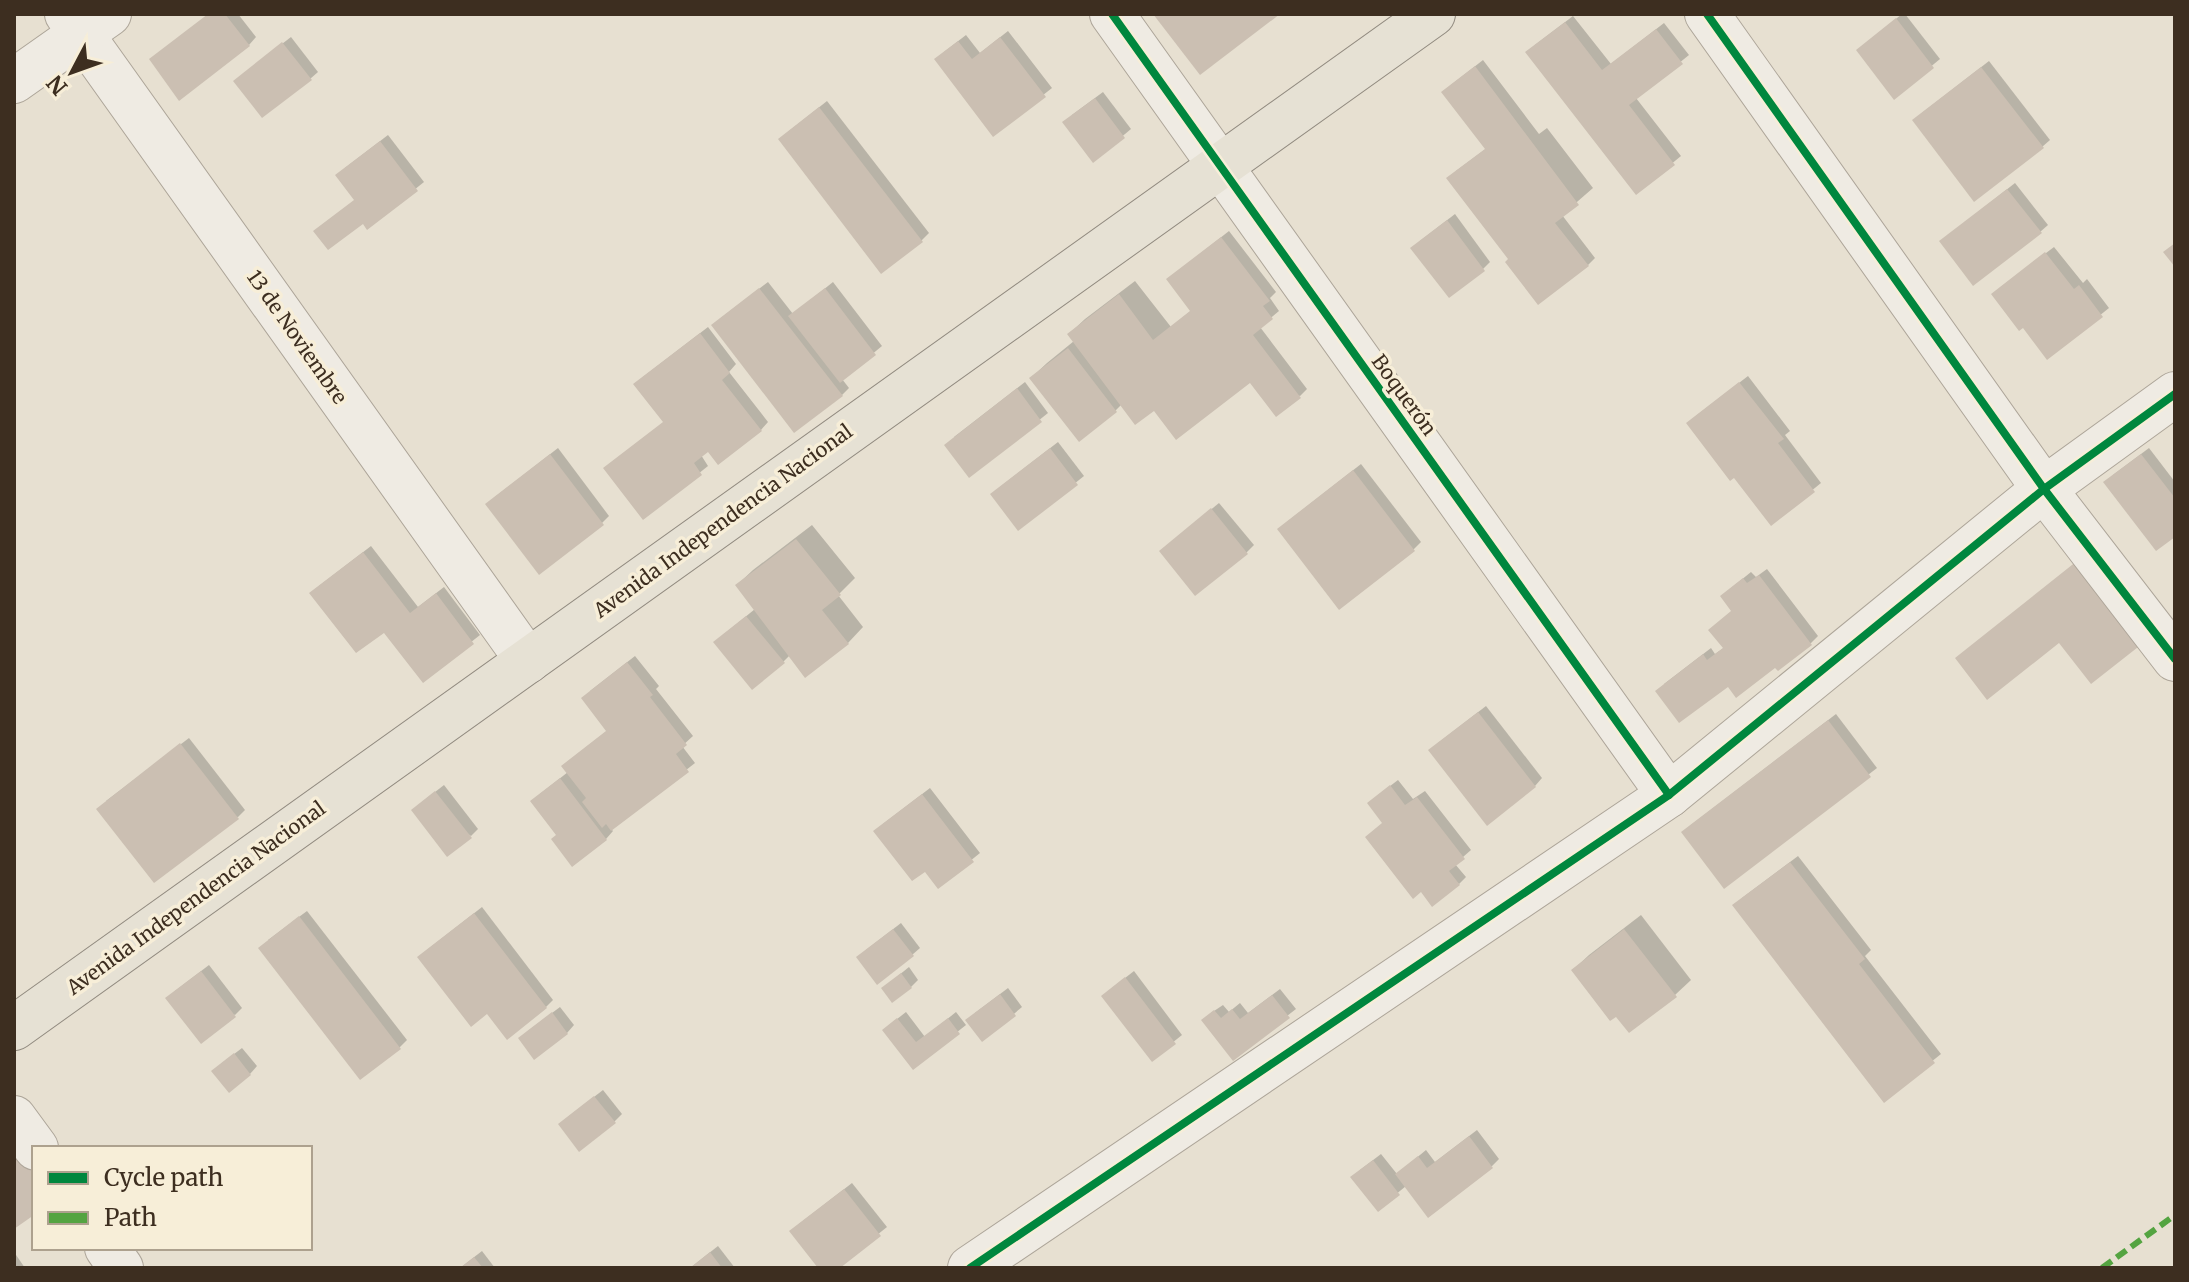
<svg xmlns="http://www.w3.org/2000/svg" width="2189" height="1282" viewBox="0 0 2189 1282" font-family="Merriweather,serif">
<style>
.shadow{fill:#0003}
.building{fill:#cbbfb2}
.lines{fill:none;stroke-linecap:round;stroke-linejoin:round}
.minor-casing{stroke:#ada599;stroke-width:46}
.major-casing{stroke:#928b80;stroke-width:46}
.minor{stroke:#efebe3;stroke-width:44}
.major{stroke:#e6e1d4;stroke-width:44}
.quiet{stroke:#54a441;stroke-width:6;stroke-dasharray:12 6;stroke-linecap:butt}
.cycleway-casing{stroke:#f7eed8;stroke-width:13}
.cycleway{stroke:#00873e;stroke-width:8}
.labels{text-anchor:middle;stroke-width:7;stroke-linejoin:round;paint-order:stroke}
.street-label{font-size:20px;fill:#3d2e20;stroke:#f7eed8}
</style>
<rect width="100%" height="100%" fill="#e7e0d1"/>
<!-- shadow -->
<g class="shadow">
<path d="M208,14H238L256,37L249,45Z"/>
<path d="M1902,14H1905L1940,59L1894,97L1866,43Z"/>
<path d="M1573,16L1611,64L1664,23L1689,55L1636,98L1681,156L1636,193L1535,45Z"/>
<path d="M1008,31L1052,88L994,134L944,52L966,35L980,53Z"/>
<path d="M291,37L318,72L310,79L243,74Z"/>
<path d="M1483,60L1539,134L1547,128L1593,188L1562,215L1595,258L1588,265L1510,259L1456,171L1487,148L1451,85Z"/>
<path d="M1989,61L2050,140L2042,147L1922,113Z"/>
<path d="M1103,92L1131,129L1094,160L1072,115Z"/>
<path d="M827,101L929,233L921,241L788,132Z"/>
<path d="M388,135L424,182L368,227L345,168Z"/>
<path d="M2015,183L2048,225L2040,232L1941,241Z"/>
<path d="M1455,214L1490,262L1483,269L1420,241Z"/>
<path d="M1229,231L1276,292L1270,298L1279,311L1260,327L1307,389L1300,396L1250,380L1122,404L1115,411L1031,378L1047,363L1074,341L1069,334L1085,319L1135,281L1171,327L1192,310L1168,279Z"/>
<path d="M2054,247L2083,283L2087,279L2109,308L2048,357L2001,287Z"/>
<path d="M768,282L793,314L833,282L882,346L842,379L849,388L842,395L721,318Z"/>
<path d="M708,327L736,364L729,372L768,422L761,430L709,449L701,455L708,466L643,518L665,421L643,377Z"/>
<path d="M1748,376L1790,431L1785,435L1821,483L1772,523L1696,416Z"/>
<path d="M1025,382L1048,413L970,475L954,437Z"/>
<path d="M1058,442L1084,476L1019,528L1000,487Z"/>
<path d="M558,448L609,516L602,523L495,497Z"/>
<path d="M2149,448L2175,482V534L2113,475Z"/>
<path d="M1361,464L1421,542L1413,550L1287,522Z"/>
<path d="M1219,503L1254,545L1246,553L1169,544Z"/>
<path d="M812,525L855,578L838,595L863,627L848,643L790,655L783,662L723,635L755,609L737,585L753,570Z"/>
<path d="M371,546L418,607L444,587L480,635L423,680L384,630L319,586Z"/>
<path d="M1767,569L1818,636L1811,643L1775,665L1728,684H1664L1711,648L1715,654L1725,647L1733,610L1730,589L1751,572L1756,577Z"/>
<path d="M635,656L659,686L656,689L693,736L682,746L695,763L611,829L613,831L606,839L558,834L540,794L568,772L608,730L590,691Z"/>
<path d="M1486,706L1542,778L1535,786L1438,743Z"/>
<path d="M1836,714L1877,768L1725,886L1691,825Z"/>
<path d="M189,738L245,810L238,817L106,801Z"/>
<path d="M1398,780L1413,799L1425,791L1471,850L1455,864L1466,877L1459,884L1384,822L1377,796Z"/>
<path d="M444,785L478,829L471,836L421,803Z"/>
<path d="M930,788L980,853L938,887L925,869L883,824Z"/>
<path d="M1798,856L1871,950L1865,956L1941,1054L1884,1100L1742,898Z"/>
<path d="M482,907L553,1000L546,1007L427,950Z"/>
<path d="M307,911L407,1040L399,1048L268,940Z"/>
<path d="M1641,915L1691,980L1675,995L1616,1014L1573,970L1589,955Z"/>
<path d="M901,923L920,948L912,955L866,950Z"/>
<path d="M209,965L242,1008L235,1015L175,991Z"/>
<path d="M909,967L918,980L911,987L883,988Z"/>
<path d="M1134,971L1182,1035L1152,1059L1111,989Z"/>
<path d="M1008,988L1022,1007L983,1040L975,1013Z"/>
<path d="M1280,989L1296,1009L1233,1058L1211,1013L1223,1005L1229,1012L1240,1003L1248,1013Z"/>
<path d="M560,1007L574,1025L567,1033L528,1031Z"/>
<path d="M906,1012L925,1037L956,1012L966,1025L913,1067L892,1023Z"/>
<path d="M242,1048L257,1066L250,1074L221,1064Z"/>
<path d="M603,1090L622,1114L614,1122L568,1117Z"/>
<path d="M1477,1130L1499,1159L1492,1166L1406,1186L1378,1209L1360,1170L1381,1154L1397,1174L1426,1150L1435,1162Z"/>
<path d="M852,1183L887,1227L836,1268H820L799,1224Z"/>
<path d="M718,1246L735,1268H690Z"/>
<path d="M482,1251L495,1268H460Z"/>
<path d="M14,1252L25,1268H14Z"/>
</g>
<!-- building -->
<g class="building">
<path d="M208,14H225L250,46L179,101L149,59Z"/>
<path d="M1153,14H1280L1200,75Z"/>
<path d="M1896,18L1934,68L1894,100L1856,50Z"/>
<path d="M1565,22L1602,70L1656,29L1683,64L1629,105L1675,165L1636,195L1525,52Z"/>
<path d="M1000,37L1046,97L993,137L934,59L958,41L972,59Z"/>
<path d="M282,42L312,80L262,118L233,81Z"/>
<path d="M1475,66L1579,205L1555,223L1589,266L1538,305L1505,262L1508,259L1446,178L1485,149L1441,92Z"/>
<path d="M1981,67L2044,148L1974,202L1912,120Z"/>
<path d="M1095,98L1125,138L1093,163L1062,122Z"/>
<path d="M819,107L923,242L881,274L778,139Z"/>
<path d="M380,141L418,191L367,230L363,224L328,250L313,231L354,200L335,175Z"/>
<path d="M2007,189L2042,233L1973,286L1939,241Z"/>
<path d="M1447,220L1485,271L1449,298L1410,248Z"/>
<path d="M1221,237L1270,301L1263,306L1273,319L1253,335L1301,398L1276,417L1250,383L1176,440L1154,411L1135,425L1067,334L1119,294L1153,340L1190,311L1166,279Z"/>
<path d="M2175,243V267L2163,252Z"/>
<path d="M2045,252L2074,289L2079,285L2103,317L2047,360L2023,328L2019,331L1991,294Z"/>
<path d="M759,288L843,396L794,433L711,325Z"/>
<path d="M825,288L876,355L840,383L788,316Z"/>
<path d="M700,333L730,373L722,380L762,431L718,465L708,452L694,463L702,475L643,520L603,468L663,422L633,384Z"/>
<path d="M1068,348L1117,412L1079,442L1029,378Z"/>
<path d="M1739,382L1784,439L1778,443L1815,492L1771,526L1734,478L1730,481L1686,423Z"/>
<path d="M1017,388L1042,422L969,478L944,445Z"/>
<path d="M1050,448L1078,485L1018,531L990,494Z"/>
<path d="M550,454L604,525L539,575L485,504Z"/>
<path d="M2141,454L2175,498V537L2156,551L2103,482Z"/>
<path d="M1353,470L1415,551L1339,610L1277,529Z"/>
<path d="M1211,508L1248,554L1195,596L1159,551Z"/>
<path d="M796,539L841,595L822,610L849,644L805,678L735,585Z"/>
<path d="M363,552L410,613L436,593L474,644L423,683L384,633L356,653L309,593Z"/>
<path d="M2082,557L2147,640L2091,684L2059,643L1987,700L1955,658Z"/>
<path d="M1759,575L1812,645L1778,671L1775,668L1736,698L1728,687L1679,723L1655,691L1703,654L1707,660L1723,648L1708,630L1731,611L1720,596L1743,578L1747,583Z"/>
<path d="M746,616L785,663L752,690L713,642Z"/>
<path d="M627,662L653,695L650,697L687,745L676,754L689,772L611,831L606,824L602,828L582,802L586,798L561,766L606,731L581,698Z"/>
<path d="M1478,712L1536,787L1487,826L1428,750Z"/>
<path d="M1828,720L1871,777L1724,889L1681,832Z"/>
<path d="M180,743L239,819L154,883L96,809Z"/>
<path d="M560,778L607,840L572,867L551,839L556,835L530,801Z"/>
<path d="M1390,785L1405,805L1417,797L1465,859L1449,871L1460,885L1432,907L1421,892L1413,899L1365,837L1382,823L1367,803Z"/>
<path d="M435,791L472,838L447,857L411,810Z"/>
<path d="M922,794L974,862L938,889L925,872L912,881L873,831Z"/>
<path d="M1790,862L1865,959L1859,964L1935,1063L1884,1103L1732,905Z"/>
<path d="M474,913L547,1008L507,1040L487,1014L471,1027L417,957Z"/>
<path d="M299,916L401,1049L360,1080L258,948Z"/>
<path d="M893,929L914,956L877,985L856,957Z"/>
<path d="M1624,929L1677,997L1629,1033L1616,1017L1610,1021L1571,970Z"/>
<path d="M201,971L236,1017L201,1044L165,998Z"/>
<path d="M901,973L912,988L892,1003L881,988Z"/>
<path d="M1125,977L1176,1044L1152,1062L1101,996Z"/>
<path d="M1000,994L1016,1016L982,1042L965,1020Z"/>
<path d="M1272,995L1290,1018L1233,1061L1201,1020L1214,1010L1221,1018L1232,1009L1240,1019Z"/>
<path d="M552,1012L568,1034L534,1060L518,1038Z"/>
<path d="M897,1018L916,1042L948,1018L960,1034L913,1070L882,1030Z"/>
<path d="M234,1053L251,1075L229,1093L211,1071Z"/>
<path d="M594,1096L616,1123L579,1152L558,1124Z"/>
<path d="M1469,1136L1493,1168L1428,1218L1395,1174L1418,1156L1427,1168Z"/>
<path d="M14,1146L34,1175V1215L14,1229Z"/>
<path d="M1373,1160L1400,1195L1378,1212L1350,1177Z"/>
<path d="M844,1189L881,1236L840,1268H818L789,1231Z"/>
<path d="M710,1252L722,1268H690Z"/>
<path d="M474,1257L483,1268H460Z"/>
</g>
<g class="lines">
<defs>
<g id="minor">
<path d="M67,14L528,661"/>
<path d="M1112,14L1669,795"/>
<path d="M1707,14L2044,489L2175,659"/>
<path d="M14,81L109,14"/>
<path d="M14,1118L36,1148"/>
<path d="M107,1248L121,1268"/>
<path d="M970,1268L1669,795L2044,489L2175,394"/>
</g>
<path id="major" d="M14,1028L1433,14"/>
</defs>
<!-- minor casing -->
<use href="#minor" class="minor-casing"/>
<!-- major casing -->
<use href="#major" class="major-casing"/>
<!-- minor -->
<use href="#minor" class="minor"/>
<!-- major -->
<use href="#major" class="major"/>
<!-- quiet -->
<path class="quiet" d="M2102,1268L2175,1215"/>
<defs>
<g id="cycleway">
<path d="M1112,14L1669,795"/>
<path d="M1707,14L2044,489L2175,659"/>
<path d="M970,1268L1669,795L2044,489L2175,394"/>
</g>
</defs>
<!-- cycleway casing -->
<use href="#cycleway" class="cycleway-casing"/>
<!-- cycleway -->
<use href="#cycleway" class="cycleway"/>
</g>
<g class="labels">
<!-- street labels -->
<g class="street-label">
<text transform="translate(297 337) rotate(55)" y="7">13 de Noviembre</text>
<text transform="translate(1404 395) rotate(54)" y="7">Boquerón</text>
<text transform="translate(723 521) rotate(-36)" y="7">Avenida Independencia Nacional</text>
<text transform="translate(196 898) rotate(-36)" y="7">Avenida Independencia Nacional</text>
</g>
</g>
<!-- border -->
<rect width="2189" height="1282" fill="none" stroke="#3d2e20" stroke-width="32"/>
<!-- legend -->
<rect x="32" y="1146" width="280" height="104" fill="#f7eed8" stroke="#ada18e" stroke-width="2"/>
<rect x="48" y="1172" width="40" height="12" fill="#00873e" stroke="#ada18e" stroke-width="2"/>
<text x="104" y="1186" font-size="24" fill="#3d2e20">Cycle path</text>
<rect x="48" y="1212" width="40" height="12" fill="#54a441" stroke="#ada18e" stroke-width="2"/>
<text x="104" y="1226" font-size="24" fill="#3d2e20">Path</text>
<!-- north arrow -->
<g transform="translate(72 72) rotate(229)" stroke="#f7eed8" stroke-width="6" paint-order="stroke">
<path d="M0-6L14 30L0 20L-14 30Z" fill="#3d2e20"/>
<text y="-12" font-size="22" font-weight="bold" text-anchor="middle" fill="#3d2e20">N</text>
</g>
</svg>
